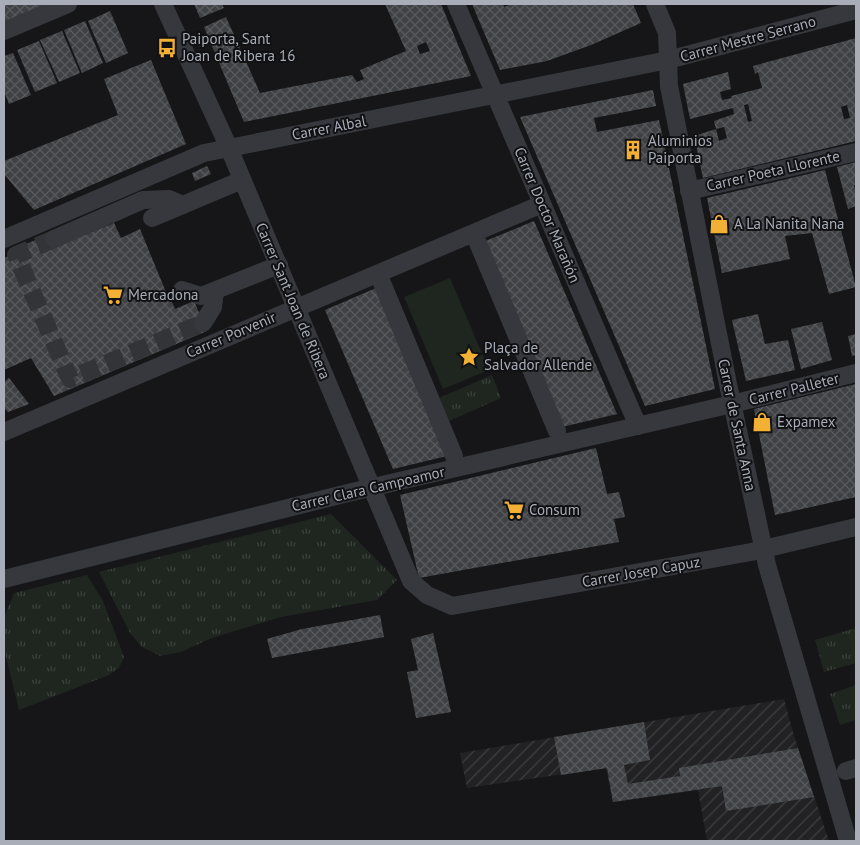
<svg xmlns="http://www.w3.org/2000/svg" width="860" height="845" viewBox="0 0 860 845" font-family="'PT Sans',sans-serif">
<style>
.industrial{fill:url(#industrial-furrows)}
.grass{fill:url(#grass-tufts)}
.pitch{fill:#1e261f}
.building{fill:url(#building-cross-hatch);fill-rule:evenodd}
.lines{fill:none;stroke-linecap:round;stroke-linejoin:round}
.minor-tunnel{stroke:#333438;stroke-width:18;stroke-dasharray:18 9;stroke-linecap:butt}
.minor{stroke:#37383d;stroke-width:18}
.labels{text-anchor:middle;stroke-width:4;stroke-linejoin:round;paint-order:stroke}
.poi-label{font-size:15px;fill:#a8adb8;stroke:#111113;text-anchor:start}
.street-label{font-size:15px;fill:#a8adb8;stroke:#111113}
</style>
<defs>
<pattern id="industrial-furrows" width="10" height="10" patternUnits="userSpaceOnUse" patternTransform="scale(1.25)"><rect width="10" height="10" fill="#222225"/><path d="M-1 1l2-2M0 10L10 0M9 11l2-2" fill="none" stroke="#3f3f43"/></pattern>
<pattern id="grass-tufts" width="24" height="20" patternUnits="userSpaceOnUse" patternTransform="scale(1.25)"><rect width="24" height="20" fill="#1e261f"/><path d="M3 7l-1-3M5 7V3M7 7l1-3M15 17l-1-3M17 17v-4M19 17l1-3" fill="none" stroke="#3c433d"/></pattern>
<pattern id="building-cross-hatch" width="8" height="8" patternUnits="userSpaceOnUse" patternTransform="scale(1.25)"><rect width="8" height="8" fill="#404145"/><path d="M0 0l8 8M0 8l8-8" fill="none" stroke="#595a5e"/></pattern>
</defs>
<rect width="100%" height="100%" fill="#161618"/>
<!-- industrial -->
<path class="industrial" d="M784,699L794,736L829,841H707L698,790L613,802L606,768L467,788L460,753Z"/>
<!-- grass -->
<g class="grass">
<path d="M492,375L501,398L449,421L439,398Z"/>
<path d="M331,514L397,580L377,600L281,617L212,638L181,652L160,656L142,647L130,633L99,572Z"/>
<path d="M87,575L103,601L124,657L119,668L109,675L19,710L4,648V618L14,593Z"/>
<path d="M856,628V663L824,672L815,640Z"/>
<path d="M856,685V720L840,725L830,694Z"/>
</g>
<!-- pitch -->
<path class="pitch" d="M450,278L489,370L443,389L404,297Z"/>
<!-- building -->
<g class="building">
<path d="M4,4H49L4,23Z"/>
<path d="M194,4H222L224,8L200,18Z"/>
<path d="M385,4H441L471,76L244,122L204,27L226,17L260,93L352,75L357,82L364,79L360,70L406,51ZM426,42L430,51L420,54L417,46Z"/>
<path d="M472,4H503L504,7L512,4H633L641,23L591,45L547,61L500,70Z"/>
<path d="M110,11L128,53L106,63L88,21Z"/>
<path d="M85,21L103,63L82,73L64,30Z"/>
<path d="M62,31L80,73L59,82L40,40Z"/>
<path d="M856,38V141L703,178L694,136L716,129L719,141L727,138L724,127L716,129L714,121L734,114L733,108L690,119L683,84L728,72L731,89L720,92L722,100L732,98L731,96L762,88L758,72L755,74L753,66ZM748,104L752,121L748,122L744,105ZM847,105L850,118L844,119L841,107Z"/>
<path d="M39,41L57,83L35,92L17,50Z"/>
<path d="M13,53L31,95L9,104L4,91V56Z"/>
<path d="M151,60L186,144L34,210L4,174V161L118,115L104,79Z"/>
<path d="M653,90L656,106L594,118L597,132L659,120L715,389L645,406L520,117Z"/>
<path d="M856,162V185H854L856,195V206L848,209L837,167Z"/>
<path d="M207,166L211,174L195,181L192,173Z"/>
<path d="M825,170L856,287L829,294L812,233L785,236L790,259L722,273L707,198Z"/>
<path d="M534,221L617,414L562,427L483,242Z"/>
<path d="M114,223L121,238L140,229L168,297L169,296L175,309L194,301L207,331L54,396L31,358L4,370V258L22,250L21,246L52,233L58,246Z"/>
<path d="M376,288L447,456L393,469L325,310Z"/>
<path d="M758,314L765,344L788,340L795,370L746,381L732,320Z"/>
<path d="M822,322L832,360L801,369L791,329Z"/>
<path d="M856,334V355L852,356L848,336Z"/>
<path d="M9,378L29,404L8,412L4,408V382Z"/>
<path d="M856,384V497L775,515L754,409Z"/>
<path d="M596,448L607,494L619,492L622,504L625,517L614,519L619,542L419,578L400,495Z"/>
<path d="M380,615L384,637L272,658L267,639L302,629Z"/>
<path d="M433,633L451,712L416,718L407,672L418,670L411,639Z"/>
<path d="M644,722L650,760L624,765L628,784L680,776L679,768L798,748L814,797L726,811L722,786L613,802L607,768L561,775L554,737Z"/>
</g>
<g class="lines">
<!-- minor-tunnel -->
<path class="minor-tunnel" d="M54,239L16,255L70,379L203,323"/>
<!-- minor -->
<g class="minor">
<path d="M163,4L229,148L411,581L427,595L452,606L751,552L856,527"/>
<path d="M456,4L638,426"/>
<path d="M655,4L667,33L669,86L728,384L767,565L848,841"/>
<path d="M4,31L68,4"/>
<path d="M689,191L856,152"/>
<path d="M152,218L242,180"/>
<path d="M4,239L204,153L668,60L856,10"/>
<path d="M54,239L143,200L169,199L183,205"/>
<path d="M478,243L557,431"/>
<path d="M382,283L454,456"/>
<path d="M182,290L201,296L279,265"/>
<path d="M203,323L213,307L215,291"/>
<path d="M4,432L542,204"/>
<path d="M4,579L352,492L732,404L856,373"/>
<path d="M846,771L856,768"/>
</g>
</g>
<!-- icons -->
<defs>
<symbol id="bus-bare" viewBox="-9 -9 18 18"><path d="M-5-6H5V4H4V6H2V4H-2V6H-4V4H-5ZM-3.5-4V0h7V-4ZM-3.5 1.2v1.5H-2V1.2ZM2 1.2v1.5H3.5V1.2Z" fill="#f2b134" stroke="#111113" stroke-width="2.5" paint-order="stroke"/></symbol>
<symbol id="building-bare" viewBox="-9 -9 18 18"><path d="M-4-6H4V6H1V3H-1V6H-4ZM-2.5-4.3h1.7v1.8h-1.7ZM.8-4.3h1.7v1.8H.8ZM-2.5-1h1.7V.8h-1.7ZM.8-1h1.7V.8H.8Z" fill="#f2b134" stroke="#111113" stroke-width="2.5" paint-order="stroke"/></symbol>
<symbol id="shop-bare" viewBox="-9 -9 18 18"><path d="M-5-2.5h2.3a2.7 3.5 0 0 1 5.4 0H5L5.5 6h-11ZM-1.5-2.5h3a1.5 2.3 0 0 0-3 0Z" fill="#f2b134" stroke="#111113" stroke-width="2.5" paint-order="stroke"/></symbol>
<symbol id="supermarket-bare" viewBox="-9 -9 18 18"><path d="M-6-5.5h2.5l.6 2H6L4.5 2H-2.5L-4.4-4H-6ZM-1.5 3.2a1.3 1.3 0 1 0 .1 0ZM3 3.2a1.3 1.3 0 1 0 .1 0Z" fill="#f2b134" stroke="#111113" stroke-width="2.5" paint-order="stroke"/></symbol>
<symbol id="sight-bare" viewBox="-9 -9 18 18"><path d="M0-6L1.8-2.2L6-1.7L2.9 1.2L3.7 5.4L0 3.3L-3.7 5.4L-2.9 1.2L-6-1.7L-1.8-2.2Z" fill="#f2b134" stroke="#111113" stroke-width="2.5" paint-order="stroke"/></symbol>
</defs>
<g fill-rule="evenodd">
<use href="#bus-bare" x="153" y="34" width="28" height="28"/>
<use href="#building-bare" x="619" y="136" width="28" height="28"/>
<use href="#shop-bare" x="705" y="210" width="28" height="28"/>
<use href="#supermarket-bare" x="99" y="281" width="28" height="28"/>
<use href="#sight-bare" x="455" y="343" width="28" height="28"/>
<use href="#shop-bare" x="748" y="408" width="28" height="28"/>
<use href="#supermarket-bare" x="500" y="496" width="28" height="28"/>
</g>
<g class="labels">
<!-- poi labels -->
<g class="poi-label">
<text x="182" y="44">Paiporta, Sant<tspan x="182" dy="17">Joan de Ribera 16</tspan></text>
<text x="648" y="146">Aluminios<tspan x="648" dy="17">Paiporta</tspan></text>
<text x="734" y="229">A La Nanita Nana</text>
<text x="128" y="300">Mercadona</text>
<text x="484" y="353">Plaça de<tspan x="484" dy="17">Salvador Allende</tspan></text>
<text x="777" y="427">Expamex</text>
<text x="529" y="515">Consum</text>
</g>
<!-- street labels -->
<g class="street-label">
<text transform="translate(748 39) rotate(-15)" y="5">Carrer Mestre Serrano</text>
<text transform="translate(329 128) rotate(-11)" y="5">Carrer Albal</text>
<text transform="translate(773 171) rotate(-13)" y="5">Carrer Poeta Llorente</text>
<text transform="translate(547 215) rotate(67)" y="5">Carrer Doctor Marañón</text>
<text transform="translate(293 301) rotate(67)" y="5">Carrer Sant Joan de Ribera</text>
<text transform="translate(231 335) rotate(-23)" y="5">Carrer Porvenir</text>
<text transform="translate(794 389) rotate(-14)" y="5">Carrer Palleter</text>
<text transform="translate(737 425) rotate(78)" y="5">Carrer de Santa Anna</text>
<text transform="translate(368 489) rotate(-13)" y="5">Carrer Clara Campoamor</text>
<text transform="translate(641 572) rotate(-10)" y="5">Carrer Josep Capuz</text>
</g>
</g>
<!-- border -->
<rect width="860" height="845" fill="none" stroke="#a8adb8" stroke-width="10"/>
</svg>
